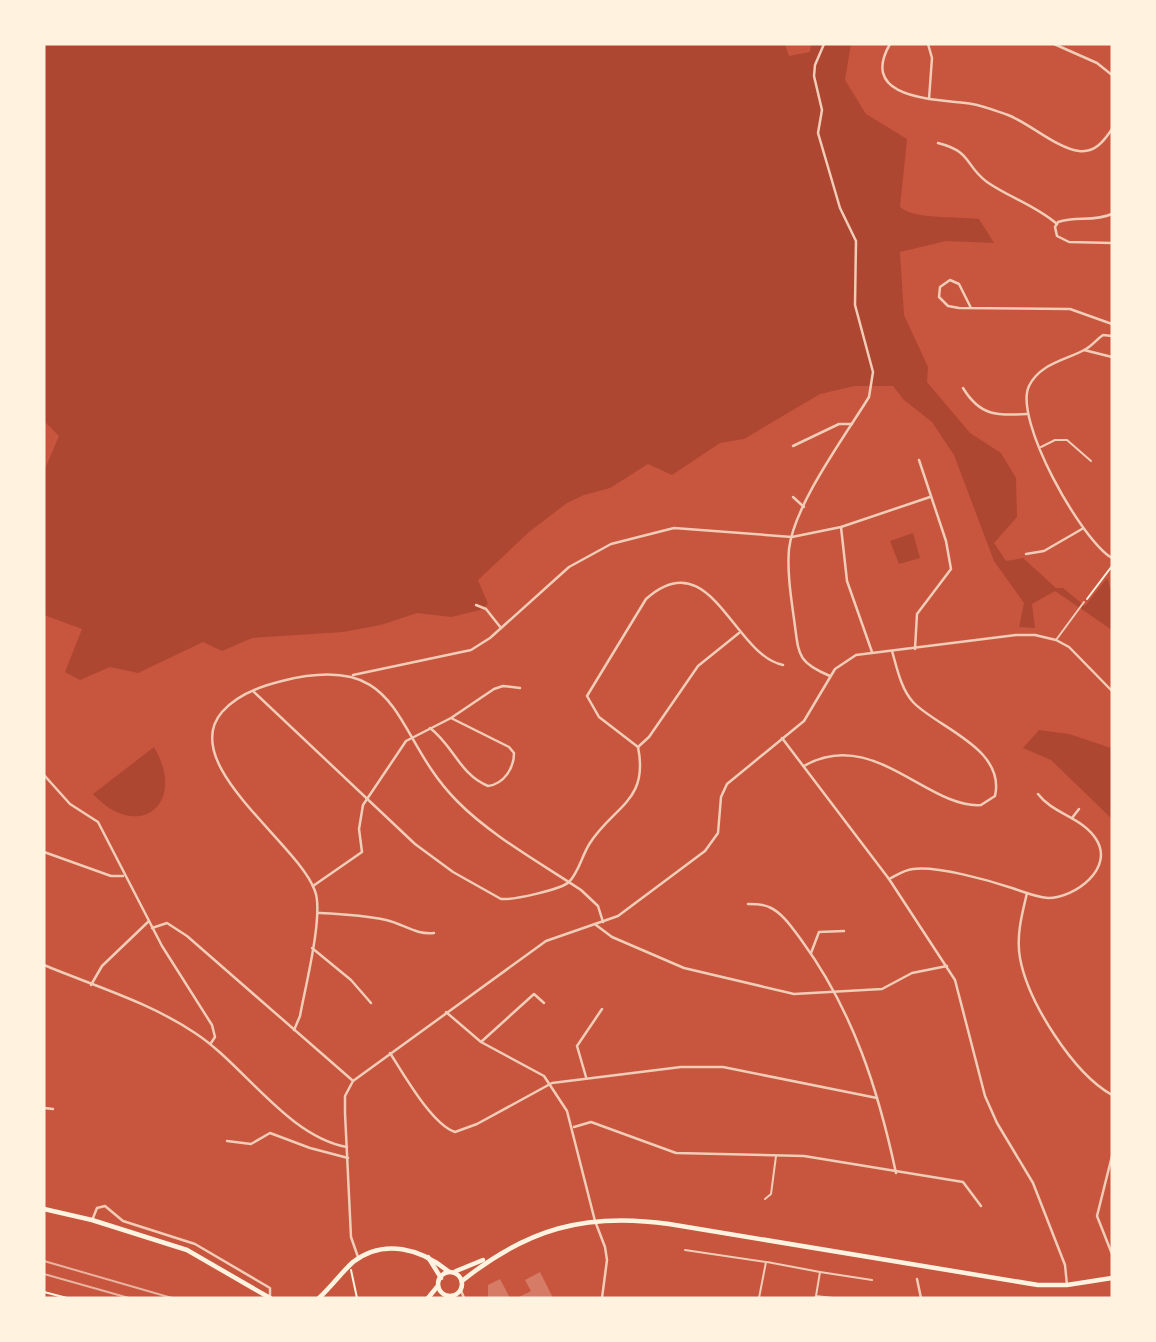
<svg xmlns="http://www.w3.org/2000/svg" width="1156" height="1342" viewBox="0 0 1156 1342" font-family="Raleway,sans-serif">
<style>
.green{fill:#ae4732}
.building{fill:#d67c66}
.lines{fill:none;stroke-linecap:round;stroke-linejoin:round}
.path{stroke:#fff3e0;stroke-width:2}
.service{stroke:#f1ccb7;stroke-width:2}
.minor{stroke:#f1ccb7;stroke-width:2.5}
.secondary{stroke:#fff3e0;stroke-width:4.5}
.primary{stroke:#fff3e0;stroke-width:4.5}
.rail{stroke:#e9b49f;stroke-width:2}
</style>
<rect width="100%" height="100%" fill="#c8553d"/>
<!-- green -->
<g class="green">
<path d="M44,44H785L789,56L810,52L811,44H851L845,80L866,114L907,139L900,207C916,220 955,216 979,219L994,243L946,241L900,252L904,315L928,367L927,382L970,433L1001,453L1016,478L1017,517L994,543L1006,561L1023,558L1056,588H1063L1085,606L1107,578L1112,593V630L1055,591L1032,604L1035,628L1019,627L1024,603L994,561L954,455L932,422L904,400L893,386H855L820,394L744,439L720,443L672,475L648,464L610,488L584,495L567,503L529,532L478,580L488,604L480,610L451,617L417,613L381,625L343,632L252,638L222,651L203,642L138,673L110,667L80,680L65,672L82,629L44,615V471L59,436L44,421Z"/>
<path d="M913,533L920,558L899,564L890,541Z"/>
<path d="M1039,730L1069,734L1111,748L1112,819L1051,760L1023,748Z"/>
<path d="M154,747C188,804 138,843 93,794Z"/>
</g>
<!-- building -->
<g class="building">
<path d="M540,1272L553,1298H517L531,1291L525,1280Z"/>
<path d="M500,1279L510,1298H488V1285Z"/>
</g>
<g class="lines">
<!-- path -->
<g class="path">
<path d="M1087,599L1112,566"/>
<path d="M351,1270L357,1298"/>
<path d="M44,1292L67,1298"/>
</g>
<!-- service -->
<g class="service">
<path d="M1041,447L1055,440H1067L1091,461"/>
<path d="M1056,640L1084,602"/>
<path d="M765,1199L771,1194L776,1156"/>
<path d="M685,1250L766,1262L759,1298"/>
<path d="M767,1262L820,1272"/>
<path d="M816,1296L820,1272L872,1280"/>
<path d="M815,1298L816,1296L833,1298"/>
</g>
<!-- minor -->
<g class="minor">
<path d="M824,44L815,65L814,76L822,110L818,133L840,208L856,241L855,305L873,372L869,397C845,436 794,505 789,549C787,572 791,597 794,619C799,654 796,662 830,676"/>
<path d="M890,44C857,101 940,99 972,104C984,106 996,111 1008,115C1029,123 1058,149 1079,151C1095,153 1104,141 1112,129"/>
<path d="M928,44L932,58L929,99"/>
<path d="M1054,44L1097,63L1112,75"/>
<path d="M938,143C973,152 964,165 987,182C1010,198 1035,205 1057,224"/>
<path d="M1112,214C1094,222 1076,216 1058,222L1055,227L1057,236L1069,242L1112,243"/>
<path d="M971,308L959,284L950,280L940,287L939,297L948,306L959,308L1070,309L1112,324"/>
<path d="M1112,336L1103,335C1097,339 1093,345 1086,349C1067,360 1040,363 1029,386C1013,419 1081,540 1112,558"/>
<path d="M1084,350L1112,357"/>
<path d="M963,388C980,416 997,416 1027,414"/>
<path d="M793,446L839,424H852"/>
<path d="M793,497L804,507"/>
<path d="M841,527L847,581L872,652"/>
<path d="M1026,554L1044,551L1082,529"/>
<path d="M476,605L486,609L501,628"/>
<path d="M915,649L917,614L951,569L946,541L919,460"/>
<path d="M353,675L471,650L490,638L569,567L611,544L674,528L792,537L841,527L930,497"/>
<path d="M253,691L415,844L453,872L501,899C513,900 560,890 569,882C579,872 582,855 590,843C614,806 649,801 638,747"/>
<path d="M430,728C453,745 460,775 488,786C504,784 514,768 514,753L509,747L451,718"/>
<path d="M782,738L889,879L955,980L985,1096L997,1123L1033,1183L1065,1265L1067,1285"/>
<path d="M638,747L599,717L587,696L646,599C711,541 733,655 783,665"/>
<path d="M638,747L649,737L698,666L739,633"/>
<path d="M804,766C872,726 928,809 981,805L995,796C1006,748 936,727 913,702C901,689 897,668 892,651"/>
<path d="M44,775L70,804L98,822L162,946L212,1025L215,1037L211,1043"/>
<path d="M1072,818L1079,809"/>
<path d="M44,852L111,876H123"/>
<path d="M889,879C897,875 904,870 913,869C938,866 988,880 1012,888C1024,892 1035,897 1048,898C1075,898 1115,868 1096,839C1082,817 1053,814 1038,794"/>
<path d="M313,886L362,852L359,829L363,805L406,741L451,718L494,689L503,686L520,688"/>
<path d="M1027,893C1022,914 1016,936 1020,958C1028,1002 1073,1073 1112,1095"/>
<path d="M748,904C755,904 763,904 769,907C783,913 793,929 802,941C853,1011 878,1089 896,1173"/>
<path d="M319,913C341,914 364,915 386,920C404,924 415,935 434,933"/>
<path d="M596,925L612,937L684,968L794,994L882,989L912,973L947,966"/>
<path d="M152,928L167,923L187,936L352,1080"/>
<path d="M312,948L351,980L371,1003"/>
<path d="M811,953L819,932L844,931"/>
<path d="M44,965C94,986 149,1002 195,1033C243,1064 288,1137 347,1147"/>
<path d="M91,985L102,966L149,921"/>
<path d="M446,1012L481,1042L544,1076L567,1111L595,1221L605,1247L607,1260L602,1298"/>
<path d="M294,1030L300,1016C305,988 324,914 315,891C298,843 177,764 222,712C237,695 261,686 282,681C406,650 391,735 457,801C490,835 542,864 581,890L598,906L603,922"/>
<path d="M481,1042L534,994L544,1003"/>
<path d="M390,1053C403,1073 432,1125 455,1132L477,1124L552,1083L681,1067H723L877,1098"/>
<path d="M586,1077L577,1046L602,1009"/>
<path d="M44,1108L53,1109"/>
<path d="M574,1127L591,1122L676,1153L804,1156L963,1182L981,1206"/>
<path d="M227,1141L251,1144L270,1133L310,1148L348,1158"/>
<path d="M1112,1156L1097,1216L1112,1254"/>
<path d="M93,1218L97,1208L105,1206L123,1221L195,1244L270,1288V1298"/>
<path d="M358,1257L351,1237L345,1113V1096L353,1081L546,941L618,916L705,851L718,833L721,797L727,784L804,721L835,669L856,655L1016,635H1035L1056,640L1069,647L1112,691"/>
<path d="M917,1279L921,1298"/>
<path d="M460,1288L464,1298"/>
<path d="M452,1296L455,1298"/>
</g>
<!-- secondary -->
<g class="secondary">
<path d="M44,1209L92,1220L187,1250L270,1298"/>
<path d="M428,1257L441,1278"/>
<path d="M319,1298C331,1287 341,1273 353,1262C384,1238 421,1249 448,1271"/>
</g>
<!-- primary -->
<g class="primary">
<path d="M456,1271L483,1260"/>
<circle cx="450" cy="1284" r="12"/>
<path d="M462,1281C527,1229 585,1212 669,1224L1038,1285H1067L1112,1278"/>
<path d="M428,1298L437,1287"/>
</g>
<!-- rail -->
<g class="rail">
<path d="M44,1261L172,1298"/>
<path d="M44,1274L129,1298"/>
</g>
</g>
<!-- border -->
<rect width="1156" height="1342" fill="none" stroke="#fff3e0" stroke-width="91"/>
</svg>
